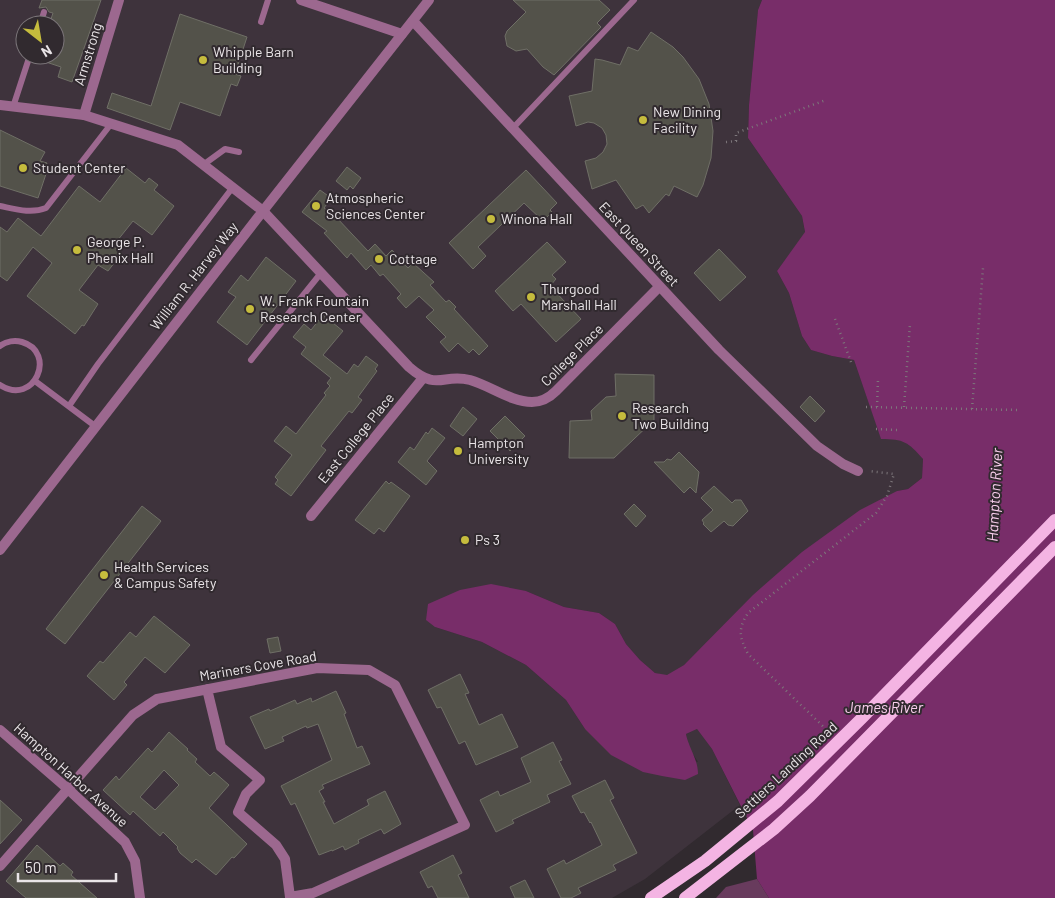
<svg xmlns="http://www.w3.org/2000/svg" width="1055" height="898" viewBox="0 0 1055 898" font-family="Barlow,sans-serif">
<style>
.built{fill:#3e333c;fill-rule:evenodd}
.green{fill:#683b5d}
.water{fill:#782d69}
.building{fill:#53524a;stroke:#6f6f66;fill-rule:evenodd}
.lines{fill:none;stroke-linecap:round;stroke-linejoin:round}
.path{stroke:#7d777b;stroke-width:2.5;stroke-dasharray:1 4;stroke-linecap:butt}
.service{stroke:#9c688f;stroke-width:6}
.minor{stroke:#9c688f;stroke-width:10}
.primary{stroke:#f4b4e3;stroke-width:12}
.poi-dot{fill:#c5bc3d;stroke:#312a2f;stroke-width:2}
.labels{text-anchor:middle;stroke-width:4;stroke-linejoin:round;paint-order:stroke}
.poi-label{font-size:14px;fill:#eae5e8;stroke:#312a2f;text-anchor:start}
.street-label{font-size:14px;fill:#eae5e8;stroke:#312a2f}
.water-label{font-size:15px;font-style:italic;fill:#f9ceed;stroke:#312a2f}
</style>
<rect width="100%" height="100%" fill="#312a2f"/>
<!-- built -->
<path class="built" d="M0,0H762L758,10L749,105L748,138L802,216L805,233L777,271L789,293L802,336L811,350L832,356L854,360L881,438L899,439L910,444L923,459L922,478L908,489L897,491L697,652L684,665L667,676L655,673L640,660L626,644L615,624L599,613L564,607L526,591L435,627L482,642L526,665L566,700L585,729L698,762L689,748L686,734L697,729L712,749L740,805L645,879L612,898H0ZM25,25H55V55H25Z"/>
<!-- green -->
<path class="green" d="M757,879L769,898H716L726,887Z"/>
<!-- water -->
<path class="water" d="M762,0H1055V898H769L757,879L753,830L712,749L697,729L686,734C689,749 698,759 698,774L685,780L662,776L643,772L611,755L585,729L566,700L526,665L482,642L435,627L426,620L428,604L460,590L491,584L526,591L564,607L599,613L615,624L626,644L640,660L655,673L667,675L684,665L753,595L802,552L860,510L897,491L908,489L922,478L923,459C908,442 904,439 881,439L854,360L832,356L811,350L802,336L789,293L777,271L805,232L802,216L748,138L749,105L758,10Z"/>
<!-- building -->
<g class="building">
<path d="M42,0H101L72,82L58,77L61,67L34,58L35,55H55V25H49L53,13L49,12L46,7L39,8Z"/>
<path d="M513,0H599L610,10L597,23L601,27L554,75L543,67L527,49L516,51L507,46L505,36L507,31L526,12Z"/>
<path d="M180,14L247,37L235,74L241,76L237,86L231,84L220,116L180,102L170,130L107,108L112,93L151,106Z"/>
<path d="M651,32L673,47L683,57L699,79L709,104L713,131L711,158L703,185L697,197L674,186L669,196L666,194L649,213L643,205L636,209L616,180L592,189L585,161L596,158L603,152L607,144L606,135L602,128L594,123L588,122L576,126L569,96L592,91L595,59L602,60L620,65L628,47L638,51Z"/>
<path d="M0,130L45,152L40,161L47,163L43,173L46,174L38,198L0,186Z"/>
<path d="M347,167L361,178L353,189L350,186L347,190L336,181Z"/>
<path d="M126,168L145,183L149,178L158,185L154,190L174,206L152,235L133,221L113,246L122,253L108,271L98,265L79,290L98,304L84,326L82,325L75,334L27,296L52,263L33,247L7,281L0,276V227L7,232L18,218L41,236L79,186L100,202Z"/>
<path d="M526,170L557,203L550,210L552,212L543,221L524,203L478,247L486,256L473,269L449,243Z"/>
<path d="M320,190L331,198L324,208L336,217L368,251L375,244L386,256L392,250L408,268L413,263L434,282L430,285L446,302L449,300L456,307L454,309L488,346L479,355L473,349L469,353L458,343L449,352L440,342L446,337L426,317L434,310L419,296L406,308L397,298L401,294L383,274L380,276L371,265L366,270L351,253L347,258L324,233L327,231L302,212Z"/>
<path d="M547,242L566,262L552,275L556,279L550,286L581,319L556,342L521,304L513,311L495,291Z"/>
<path d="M719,249L746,277L720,301L694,273Z"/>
<path d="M266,257L296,281L247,345L217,322L236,297L228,292L241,275L248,281Z"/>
<path d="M323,315L343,331L323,355L347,374L354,364L358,367L366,356L378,365L375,369L377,371L358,397L362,400L352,413L349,411L321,446L326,450L291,496L275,484L278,480L275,477L292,455L274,441L286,426L296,434L326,395L324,393L330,386L327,383L331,378L301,354L306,347L293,337L304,324L311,330Z"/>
<path d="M615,374L654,375V420L614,458H569L570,421L592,420L591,411L606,397L616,396Z"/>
<path d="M810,396L825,411L815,422L800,407Z"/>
<path d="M463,407L477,419L463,436L450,426Z"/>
<path d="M505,416L525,436L510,451L490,431Z"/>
<path d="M432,428L445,438L427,461L437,471L426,485L398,462L410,447L414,450L426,432L428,434Z"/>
<path d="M679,452L699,472L696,493L690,487L684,493L654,462H664L667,459L671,460Z"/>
<path d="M386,481L389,484L391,482L410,496L384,532L379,528L374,534L355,520Z"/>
<path d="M714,486L732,503L735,500H741L748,511L733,526L728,525L724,521L711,532L703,524L704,523L702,520L713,510L701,498Z"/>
<path d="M634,504L646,516L636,527L624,514Z"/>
<path d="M142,506L161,521L65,644L46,629Z"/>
<path d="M154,616L190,645L165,673L145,657L124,682L127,685L114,700L87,676L100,661L103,663L130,632L136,637Z"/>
<path d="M278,637L281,651L270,653L267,639Z"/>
<path d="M460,674L469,693L465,694L479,725L502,714L518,747L476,765L465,741L459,744L441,707L437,708L428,690Z"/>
<path d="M336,691L346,713L344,714L357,748L362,746L370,764L322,785L324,788L319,791L325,802H323L334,824L369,805L367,800L385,791L401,824L384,834L381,829L358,840L359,843L345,850L343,846L332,851V850L319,855L295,803L291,805L281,786L332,760L318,724L307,728L306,726L282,737L284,741L265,749L250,717L269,709L270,711L295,700L297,704L311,698L312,702Z"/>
<path d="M169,732L188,749L187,750L197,759L195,762L210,776L214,772L229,785L209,808L247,844L234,858L232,857L216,875L196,859L192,863L180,853L177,848L178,847L163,832L160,836L133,811L130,815L103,790L116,776L119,780L148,748L152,752ZM164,770L179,785L155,810L140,797Z"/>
<path d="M553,742L562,760L559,761L571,784L547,795L550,802L512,820L514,823L496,832L480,800L498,791L500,796L531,782L521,758Z"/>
<path d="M605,780L614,798L610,800L637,853L613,865L616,870L578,888L581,893L571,898H561L547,869L564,860L566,864L602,845L591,822L590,823L584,812L581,813L572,796Z"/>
<path d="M0,800L22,820L0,844Z"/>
<path d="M37,845L60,866L63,863L73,872L71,875L97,898H26L6,881Z"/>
<path d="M453,855L462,873L458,875L469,898H438L432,886L428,888L420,872Z"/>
<path d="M525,880L534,898H515L510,887Z"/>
</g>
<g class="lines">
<!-- path -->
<g class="path">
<path d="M726,142L736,141V133L826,100"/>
<path d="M835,319L851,362"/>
<path d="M866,407L1020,410"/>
<path d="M877,407L878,379"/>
<path d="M904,407L910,324"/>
<path d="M972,409L983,268"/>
<path d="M876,429L898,430"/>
<path d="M830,733L748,654C740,638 737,630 748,613L876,513L887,496L894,474L869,471"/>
</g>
<!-- service -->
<g class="service">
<path d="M261,22L268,0"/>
<path d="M40,25L44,12"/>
<path d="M13,107L30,55"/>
<path d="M513,128L634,0"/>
<path d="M203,165L225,149L239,152"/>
<path d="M0,206C15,209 31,214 46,208L111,124"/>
<path d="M0,346C6,341 15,340 22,342C57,352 35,407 0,385"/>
<path d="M251,360L321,273"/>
<path d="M35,381L95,426"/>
<path d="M69,406L98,364L233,187"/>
</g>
<!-- minor -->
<g class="minor">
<path d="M301,0L402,34"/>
<path d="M413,21L719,350L817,446L843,464L858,471"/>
<path d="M0,105L84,115L178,145L263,211L409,367C438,392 442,373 470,380C491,386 511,402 532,402C542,402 549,398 556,391L659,287"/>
<path d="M84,115L119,0"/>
<path d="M311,516L423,378"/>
<path d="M0,550L263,211L429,0"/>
<path d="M0,730L68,789L125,842L135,861L140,898"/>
<path d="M0,866L133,715L157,699L317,668L369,670L395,685L465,825L313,893L290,897L285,859L276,845L238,812L246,794L260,780L221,747L207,689"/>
</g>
<!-- primary -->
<g class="primary">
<path d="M651,898L705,861L778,801L863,717L1055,520"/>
<path d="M685,898L774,829L810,796L1055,547"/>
</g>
</g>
<!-- markers -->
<g class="poi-dot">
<circle cx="203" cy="60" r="5"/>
<circle cx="643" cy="120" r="5"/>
<circle cx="23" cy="168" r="5"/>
<circle cx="316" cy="206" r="5"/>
<circle cx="491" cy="219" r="5"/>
<circle cx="77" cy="250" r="5"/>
<circle cx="379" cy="259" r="5"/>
<circle cx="531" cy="297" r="5"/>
<circle cx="250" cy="309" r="5"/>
<circle cx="622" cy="416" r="5"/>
<circle cx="458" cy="451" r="5"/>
<circle cx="465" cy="540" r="5"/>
<circle cx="104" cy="575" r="5"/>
</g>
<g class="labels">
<!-- poi labels -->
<g class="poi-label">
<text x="213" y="57">Whipple Barn<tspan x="213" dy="16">Building</tspan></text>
<text x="653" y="117">New Dining<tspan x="653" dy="16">Facility</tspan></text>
<text x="33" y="173">Student Center</text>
<text x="326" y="203">Atmospheric<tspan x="326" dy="16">Sciences Center</tspan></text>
<text x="501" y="224">Winona Hall</text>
<text x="87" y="247">George P.<tspan x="87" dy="16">Phenix Hall</tspan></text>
<text x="389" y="264">Cottage</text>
<text x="541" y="294">Thurgood<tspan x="541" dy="16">Marshall Hall</tspan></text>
<text x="260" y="306">W. Frank Fountain<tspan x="260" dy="16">Research Center</tspan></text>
<text x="632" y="413">Research<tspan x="632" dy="16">Two Building</tspan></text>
<text x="468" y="448">Hampton<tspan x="468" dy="16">University</tspan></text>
<text x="475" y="545">Ps 3</text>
<text x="114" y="572">Health Services<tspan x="114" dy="16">&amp; Campus Safety</tspan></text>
</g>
<!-- street labels -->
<g class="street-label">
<text transform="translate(88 54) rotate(-73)" y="5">Armstrong</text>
<text transform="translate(639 244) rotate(47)" y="5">East Queen Street</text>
<text transform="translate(194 276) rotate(-52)" y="5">William R. Harvey Way</text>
<text transform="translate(572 355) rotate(-45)" y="5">College Place</text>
<text transform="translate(356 438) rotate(-51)" y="5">East College Place</text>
<text transform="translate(258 666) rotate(-10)" y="5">Mariners Cove Road</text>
<text transform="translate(786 770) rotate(-43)" y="5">Settlers Landing Road</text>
<text transform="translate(71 775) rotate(42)" y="5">Hampton Harbor Avenue</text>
</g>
<!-- water labels -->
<g class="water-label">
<text transform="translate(995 495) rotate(-87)" y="5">Hampton River</text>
<text x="884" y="713">James River</text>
</g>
</g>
<!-- north arrow -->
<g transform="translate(40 40) rotate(149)"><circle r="24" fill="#312a2f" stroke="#7b7579"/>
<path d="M0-4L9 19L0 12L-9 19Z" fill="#c5bc3d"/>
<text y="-8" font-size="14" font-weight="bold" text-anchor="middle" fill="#eae5e8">N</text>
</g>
<!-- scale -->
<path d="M18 873v8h98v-8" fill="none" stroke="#eae5e8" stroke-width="2.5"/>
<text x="25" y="873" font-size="15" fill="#eae5e8" stroke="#312a2f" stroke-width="4" paint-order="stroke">50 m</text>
</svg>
